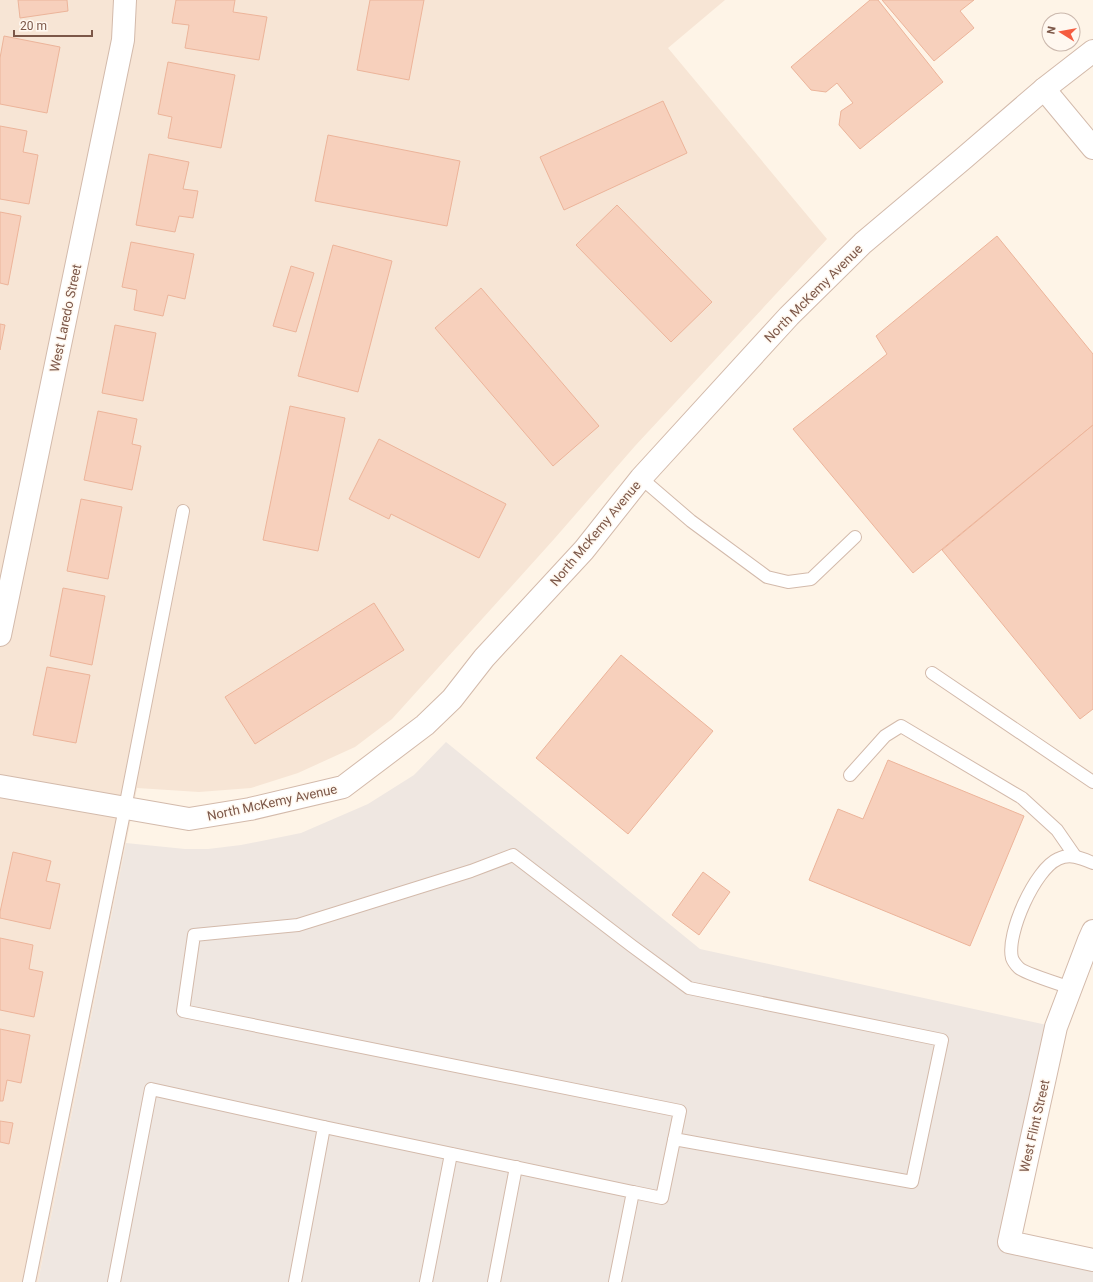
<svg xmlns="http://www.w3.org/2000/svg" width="1093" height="1282" viewBox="0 0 1093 1282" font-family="Roboto,sans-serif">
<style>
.residential{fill:#f7e5d5}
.industrial{fill:#efe7e1}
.building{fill:#f7d0bc;stroke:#ecb49a}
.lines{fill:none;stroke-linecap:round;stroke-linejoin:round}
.service-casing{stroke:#d3baab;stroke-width:14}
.minor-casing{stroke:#d3baab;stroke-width:24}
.service{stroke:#fff;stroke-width:12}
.minor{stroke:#fff;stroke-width:22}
.labels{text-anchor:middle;stroke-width:3;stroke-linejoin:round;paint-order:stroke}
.street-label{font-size:13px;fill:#7c5748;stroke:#fff8f0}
</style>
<rect width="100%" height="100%" fill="#fef4e7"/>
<!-- residential -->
<path class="residential" d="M0,0H725L668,48L827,239L635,446L555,538L392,719L355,747L298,773L251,788L199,792L137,788L38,1282H0Z"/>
<!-- industrial -->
<path class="industrial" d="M446,742L700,949L1056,1027L1009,1242L1093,1260V1282H38L126,843L185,849H208L241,845L301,833L368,804L414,775Z"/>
<!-- building -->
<g class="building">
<path d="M18,0H67L68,11L20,18Z"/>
<path d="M176,0H235L233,12L267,17L259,60L185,48L189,25L172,23Z"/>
<path d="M370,0H424L409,80L357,70Z"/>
<path d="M870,0H878L943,82L860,149L839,125L841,111L853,103L837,83L826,92L811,90L791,67Z"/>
<path d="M882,0H974L960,11L974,28L934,61Z"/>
<path d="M4,36L60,47L47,113L0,104V58Z"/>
<path d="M168,62L235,75L221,148L168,138L172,117L158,114Z"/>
<path d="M663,101L687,153L564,210L540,157Z"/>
<path d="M0,126L27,131L23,152L38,155L29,204L0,199Z"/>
<path d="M328,135L460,161L447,226L315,201Z"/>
<path d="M149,154L189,162L183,189L198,191L193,218L179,216L175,232L136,225Z"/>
<path d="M617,205L712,302L671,342L576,245Z"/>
<path d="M0,212L21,216L8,285L0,283Z"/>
<path d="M997,236L1093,354V425L913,573L793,429L887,354L876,336Z"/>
<path d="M131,242L194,254L185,299L168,295L163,316L134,310L137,290L122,287Z"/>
<path d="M333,245L392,261L358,392L298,376Z"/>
<path d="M291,266L314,273L296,332L273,326Z"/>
<path d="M481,288L599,426L553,466L435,328Z"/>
<path d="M0,324L5,325L0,350Z"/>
<path d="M115,325L156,333L143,401L102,393Z"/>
<path d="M290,406L345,418L318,551L263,540Z"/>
<path d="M98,411L137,419L132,444L141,446L132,490L84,480Z"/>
<path d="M1093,425V709L1080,719L942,550Z"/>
<path d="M379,439L506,504L479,558L391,514L389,519L349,499Z"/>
<path d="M81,499L122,507L108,579L67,571Z"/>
<path d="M63,588L105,596L92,665L50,656Z"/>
<path d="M374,603L404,650L255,744L225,697Z"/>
<path d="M621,655L713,731L628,834L536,758Z"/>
<path d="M47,667L90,675L76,743L33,735Z"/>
<path d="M888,760L1024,816L970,946L809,880L838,809L863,819Z"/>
<path d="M13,852L51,861L46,881L60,884L50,929L0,918V912Z"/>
<path d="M703,872L730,892L699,935L672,915Z"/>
<path d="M0,938L33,945L29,969L43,972L34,1017L0,1010Z"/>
<path d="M0,1029L30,1035L21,1083L7,1080L3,1101H0Z"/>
<path d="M0,1121L13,1123L9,1144L0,1142Z"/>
</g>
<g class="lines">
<defs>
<g id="service">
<path d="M641,478L691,521L767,577L788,582L811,579L855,537"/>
<path d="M932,673L1093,782"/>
<path d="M850,775L885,736L901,726L1022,798L1057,830L1075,856"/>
<path d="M1071,988C1062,985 1024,973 1019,968C1017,966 1013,961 1012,958C1006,934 1035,869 1058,859C1070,853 1081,858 1093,863"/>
<path d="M324,1127L633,1192L615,1282"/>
<path d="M633,1192L662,1198L680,1111L183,1011L194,935L298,925L471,871L513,855L632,946L689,988L942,1040L912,1182L674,1139"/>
<path d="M29,1282L125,808L183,511"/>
<path d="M114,1282L151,1089L324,1127L295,1282"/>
<path d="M426,1282L451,1154"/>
<path d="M494,1282L516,1167"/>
</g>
<g id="minor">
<path d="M1044,89L1093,148"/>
<path d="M0,635L123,40L125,0"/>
<path d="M0,786L189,819L250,809L343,787L425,725L452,699L484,658L584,550L641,478L789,316L863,243L964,158L1044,89L1093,51"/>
<path d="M1093,931L1089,940L1056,1027L1009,1242L1093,1260"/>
</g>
</defs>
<!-- service casing -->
<use href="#service" class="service-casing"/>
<!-- minor casing -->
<use href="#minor" class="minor-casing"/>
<!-- service -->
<use href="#service" class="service"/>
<!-- minor -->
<use href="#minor" class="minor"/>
</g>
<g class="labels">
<!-- street labels -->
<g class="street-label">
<text transform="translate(813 293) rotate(-45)" y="5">North McKemy Avenue</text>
<text transform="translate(65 318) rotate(-78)" y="5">West Laredo Street</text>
<text transform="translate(595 533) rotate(-50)" y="5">North McKemy Avenue</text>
<text transform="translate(272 802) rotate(-12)" y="5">North McKemy Avenue</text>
<text transform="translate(1034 1126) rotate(-77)" y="5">West Flint Street</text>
</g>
</g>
<!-- north arrow -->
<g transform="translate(1061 32) rotate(281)"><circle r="19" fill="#fff8f0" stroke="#cbb8ad"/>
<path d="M0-3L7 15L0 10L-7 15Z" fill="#f55d40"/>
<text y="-6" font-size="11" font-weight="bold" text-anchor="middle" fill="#7c5748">N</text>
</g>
<!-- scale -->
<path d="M14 30v6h78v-6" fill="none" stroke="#7c5748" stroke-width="2"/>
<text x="20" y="30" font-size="12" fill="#7c5748" stroke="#fff8f0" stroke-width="3" paint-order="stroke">20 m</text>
</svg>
